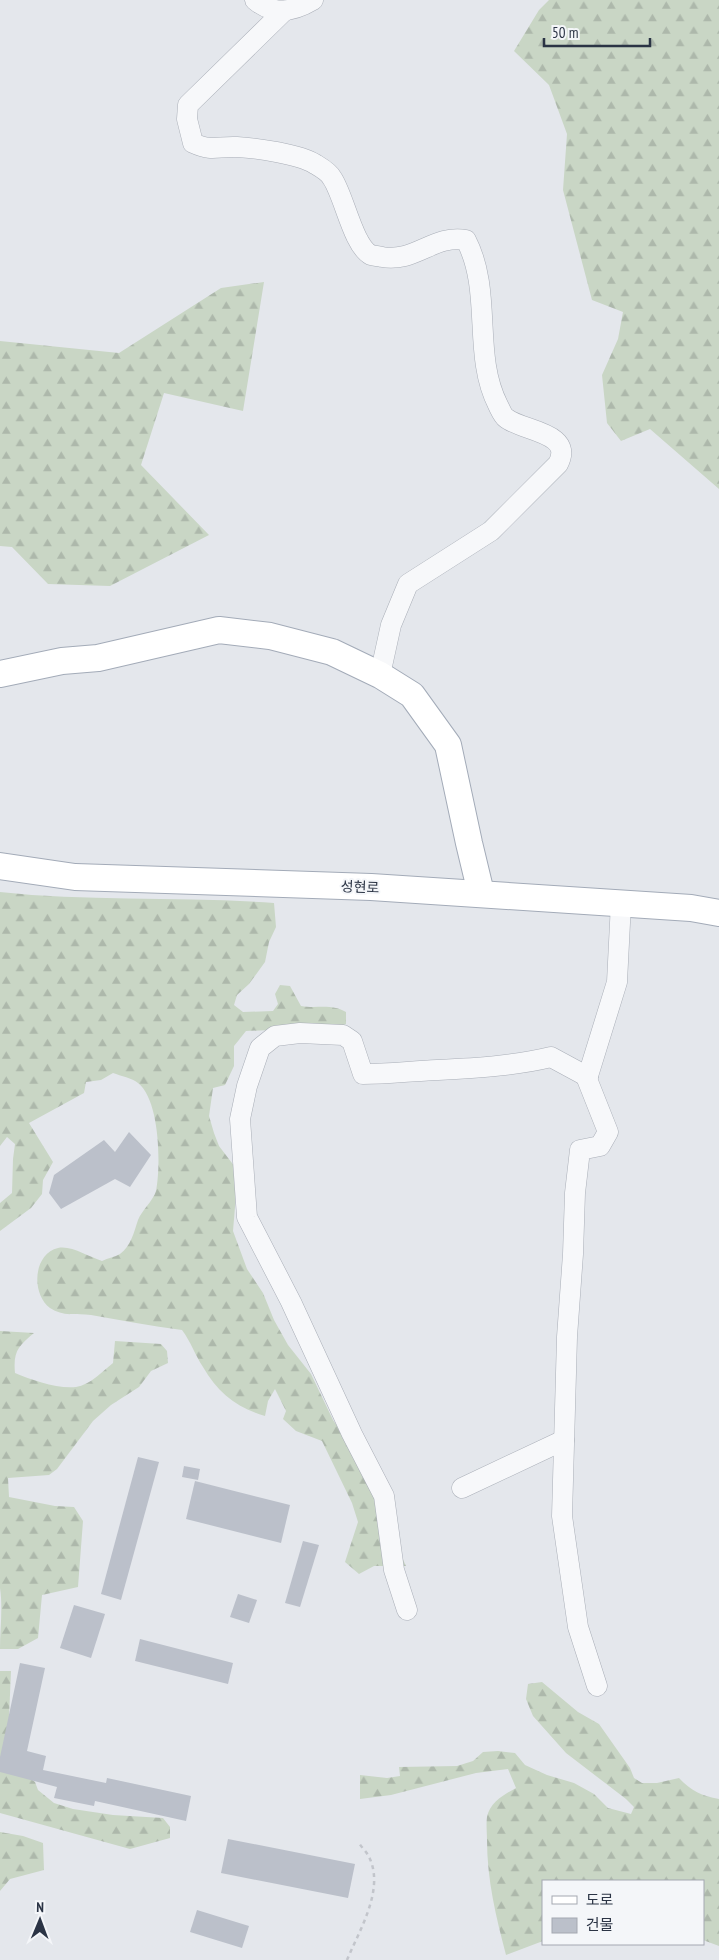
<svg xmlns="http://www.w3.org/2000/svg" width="719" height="1960" viewBox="0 0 719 1960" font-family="'PT Sans Narrow','Noto Sans KR',sans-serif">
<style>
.forest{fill:url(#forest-firs)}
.building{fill:#bbc0ca}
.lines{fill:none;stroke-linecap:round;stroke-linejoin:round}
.minor-casing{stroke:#a9aeb7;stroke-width:21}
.major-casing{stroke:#a3abb8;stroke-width:28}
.path{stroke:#c2c5cb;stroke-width:2.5;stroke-dasharray:4 4;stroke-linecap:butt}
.minor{stroke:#f7f8fa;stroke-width:20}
.major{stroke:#fff;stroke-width:26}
.labels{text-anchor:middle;stroke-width:4;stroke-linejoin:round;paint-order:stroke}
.street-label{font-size:14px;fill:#2b3445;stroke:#f4f6f9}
</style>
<defs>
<pattern id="forest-firs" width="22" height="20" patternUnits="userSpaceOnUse" patternTransform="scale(1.25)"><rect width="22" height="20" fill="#c9d6c5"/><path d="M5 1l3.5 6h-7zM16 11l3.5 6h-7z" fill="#adb8ab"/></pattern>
</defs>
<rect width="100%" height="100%" fill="#e4e7ec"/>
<!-- forest -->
<g class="forest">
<path d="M549,0H719V489L650,429L621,441L607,423L602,375L618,339L623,312L592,300L563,190L567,134L549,85L514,51L539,10Z"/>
<path d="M264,282L243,411L164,393L141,465L209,535L110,586L48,584L12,547L0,546V341L119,353L221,288Z"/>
<path d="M0,892C91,902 183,896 274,903L276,927L269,942L265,962L249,984L237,995L234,1005L243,1012L273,1011L278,1004L275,994L280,985L290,986L301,1006C318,1009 330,1003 346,1012V1024L339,1027L246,1031L234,1046V1066L225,1085L213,1088L209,1116L214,1133L219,1146L238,1171L233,1231L247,1269L263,1293L274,1320L288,1345L311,1374L333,1420L350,1445L406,1566H374L359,1574L345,1562L358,1522L352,1503L322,1441L296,1431L283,1419L286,1411L275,1389L268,1401L265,1416C237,1408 218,1393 203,1367C195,1355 191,1342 182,1330C151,1326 121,1320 91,1315C76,1313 63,1317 50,1308C31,1294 33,1254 58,1248C71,1245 89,1257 102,1261C108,1258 115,1257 120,1254C131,1246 134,1232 138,1220C142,1210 153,1201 156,1191C161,1166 160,1100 138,1083C132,1078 121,1076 113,1073L101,1080L86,1082L84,1093L29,1123L53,1162L43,1180L42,1194L31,1208L0,1231V1203L12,1193L13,1159L15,1144L7,1137L0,1146Z"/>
<path d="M0,1331L34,1333C18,1346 13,1352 15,1373C32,1380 57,1389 76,1387C90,1385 103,1371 113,1363L115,1341L161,1344L167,1351L168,1363L151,1371L139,1387L111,1405L93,1421L57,1469L49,1475L8,1478L9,1497L55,1506L74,1507L83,1521L78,1587L42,1595L38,1638L18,1649H0C0,1629 3,1608 0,1588Z"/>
<path d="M0,1671H11L8,1741L0,1761Z"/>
<path d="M542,1682L578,1712L599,1724L630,1768L634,1778L642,1783H657L679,1778C691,1791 702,1796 719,1799V1946L703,1940V1881H543V1941L506,1955C496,1917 487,1880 487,1840C487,1833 486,1824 487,1817C490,1802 505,1794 516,1788L508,1769L476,1773L391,1795L360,1799V1775L387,1778L400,1776L399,1767L457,1766L473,1761L483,1752L498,1751L515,1753L525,1765L547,1775L574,1783L594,1794L608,1808L631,1814L634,1807L626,1799L566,1753L533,1716L526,1699L528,1684Z"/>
<path d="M0,1764L23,1773L35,1782L38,1790L54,1803L73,1809L113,1815L163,1818L170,1827V1838L130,1849L0,1813Z"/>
<path d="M0,1832L23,1836L43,1843L44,1870L10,1879L0,1891Z"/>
</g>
<!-- building -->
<g class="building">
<path d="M129,1132L151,1155L130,1187L115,1179L61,1209L49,1193L54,1175L104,1140L115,1152Z"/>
<path d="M138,1457L159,1462L121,1600L101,1594Z"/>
<path d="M184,1466L200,1469L198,1480L182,1477Z"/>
<path d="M195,1481L290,1505L281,1543L186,1519Z"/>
<path d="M303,1541L319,1545L300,1607L285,1603Z"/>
<path d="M238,1594L257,1600L249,1623L230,1617Z"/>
<path d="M74,1605L105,1614L91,1658L60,1648Z"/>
<path d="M140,1639L233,1663L228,1684L135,1661Z"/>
<path d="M20,1663L45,1668L27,1751L46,1756L43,1770L106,1783L107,1778L191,1796L186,1821L95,1801L94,1806L54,1798L57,1787L0,1772V1757Z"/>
<path d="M228,1839L355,1864L348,1898L221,1873Z"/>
<path d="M197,1910L249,1926L242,1948L190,1932Z"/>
</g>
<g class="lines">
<defs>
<g id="minor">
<path d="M255,0C274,16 293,12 313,0"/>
<path d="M283,12L188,105L187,119L193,143C213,152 217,146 237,147C256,148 299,154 315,164C320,167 329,172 332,178C344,195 353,246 371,255C374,256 379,256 382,257C415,263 434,234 466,240C493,292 472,354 498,405C500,409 503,416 506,418C521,431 575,432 558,464L491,531L408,584L391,625L380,675"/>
<path d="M462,1488L564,1440"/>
<path d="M407,1610L394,1570L384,1496L352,1434L291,1302L247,1217L240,1119L247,1086L260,1048L275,1036L300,1033L343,1035L352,1041L363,1074C388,1074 412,1071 437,1070C475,1068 514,1066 551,1057L588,1077"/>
<path d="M597,1686L578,1627L562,1516L567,1337L573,1254L575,1193L580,1150L600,1146L608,1132L587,1079L617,982L621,903"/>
</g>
<g id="major">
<path d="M0,674L62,661L98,658L219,630L270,636L332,652L380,675L412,695L448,745L469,843L481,893"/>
<path d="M0,866L75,877L371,887L691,908L719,913"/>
</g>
</defs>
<!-- minor casing -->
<use href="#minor" class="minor-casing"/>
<!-- major casing -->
<use href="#major" class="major-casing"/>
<!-- path -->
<path class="path" d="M347,1960C359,1931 384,1891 370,1859C368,1853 362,1848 359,1843"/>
<!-- minor -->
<use href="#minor" class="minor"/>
<!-- major -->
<use href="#major" class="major"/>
</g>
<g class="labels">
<!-- street labels -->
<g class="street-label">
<text transform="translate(360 887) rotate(2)" y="5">성현로</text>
</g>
</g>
<!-- legend -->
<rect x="542" y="1880" width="162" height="65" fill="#f4f6f9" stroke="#a4a8b1"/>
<rect x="552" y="1896" width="25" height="8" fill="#ffffff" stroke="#a4a8b1"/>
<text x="586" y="1905" font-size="15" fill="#2b3445">도로</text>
<rect x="552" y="1918" width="25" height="15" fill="#bbc0ca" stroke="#a4a8b1"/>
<text x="586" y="1930" font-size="15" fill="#2b3445">건물</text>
<!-- north arrow -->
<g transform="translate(40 1920) rotate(1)" stroke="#f4f6f9" stroke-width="4" paint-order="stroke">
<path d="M0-4L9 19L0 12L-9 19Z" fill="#2b3445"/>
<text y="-8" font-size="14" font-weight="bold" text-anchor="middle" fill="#2b3445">N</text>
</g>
<!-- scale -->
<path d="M544 38v8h106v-8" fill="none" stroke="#2b3445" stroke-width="2.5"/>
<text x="552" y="38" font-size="15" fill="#2b3445" stroke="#f4f6f9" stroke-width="4" paint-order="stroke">50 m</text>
</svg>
